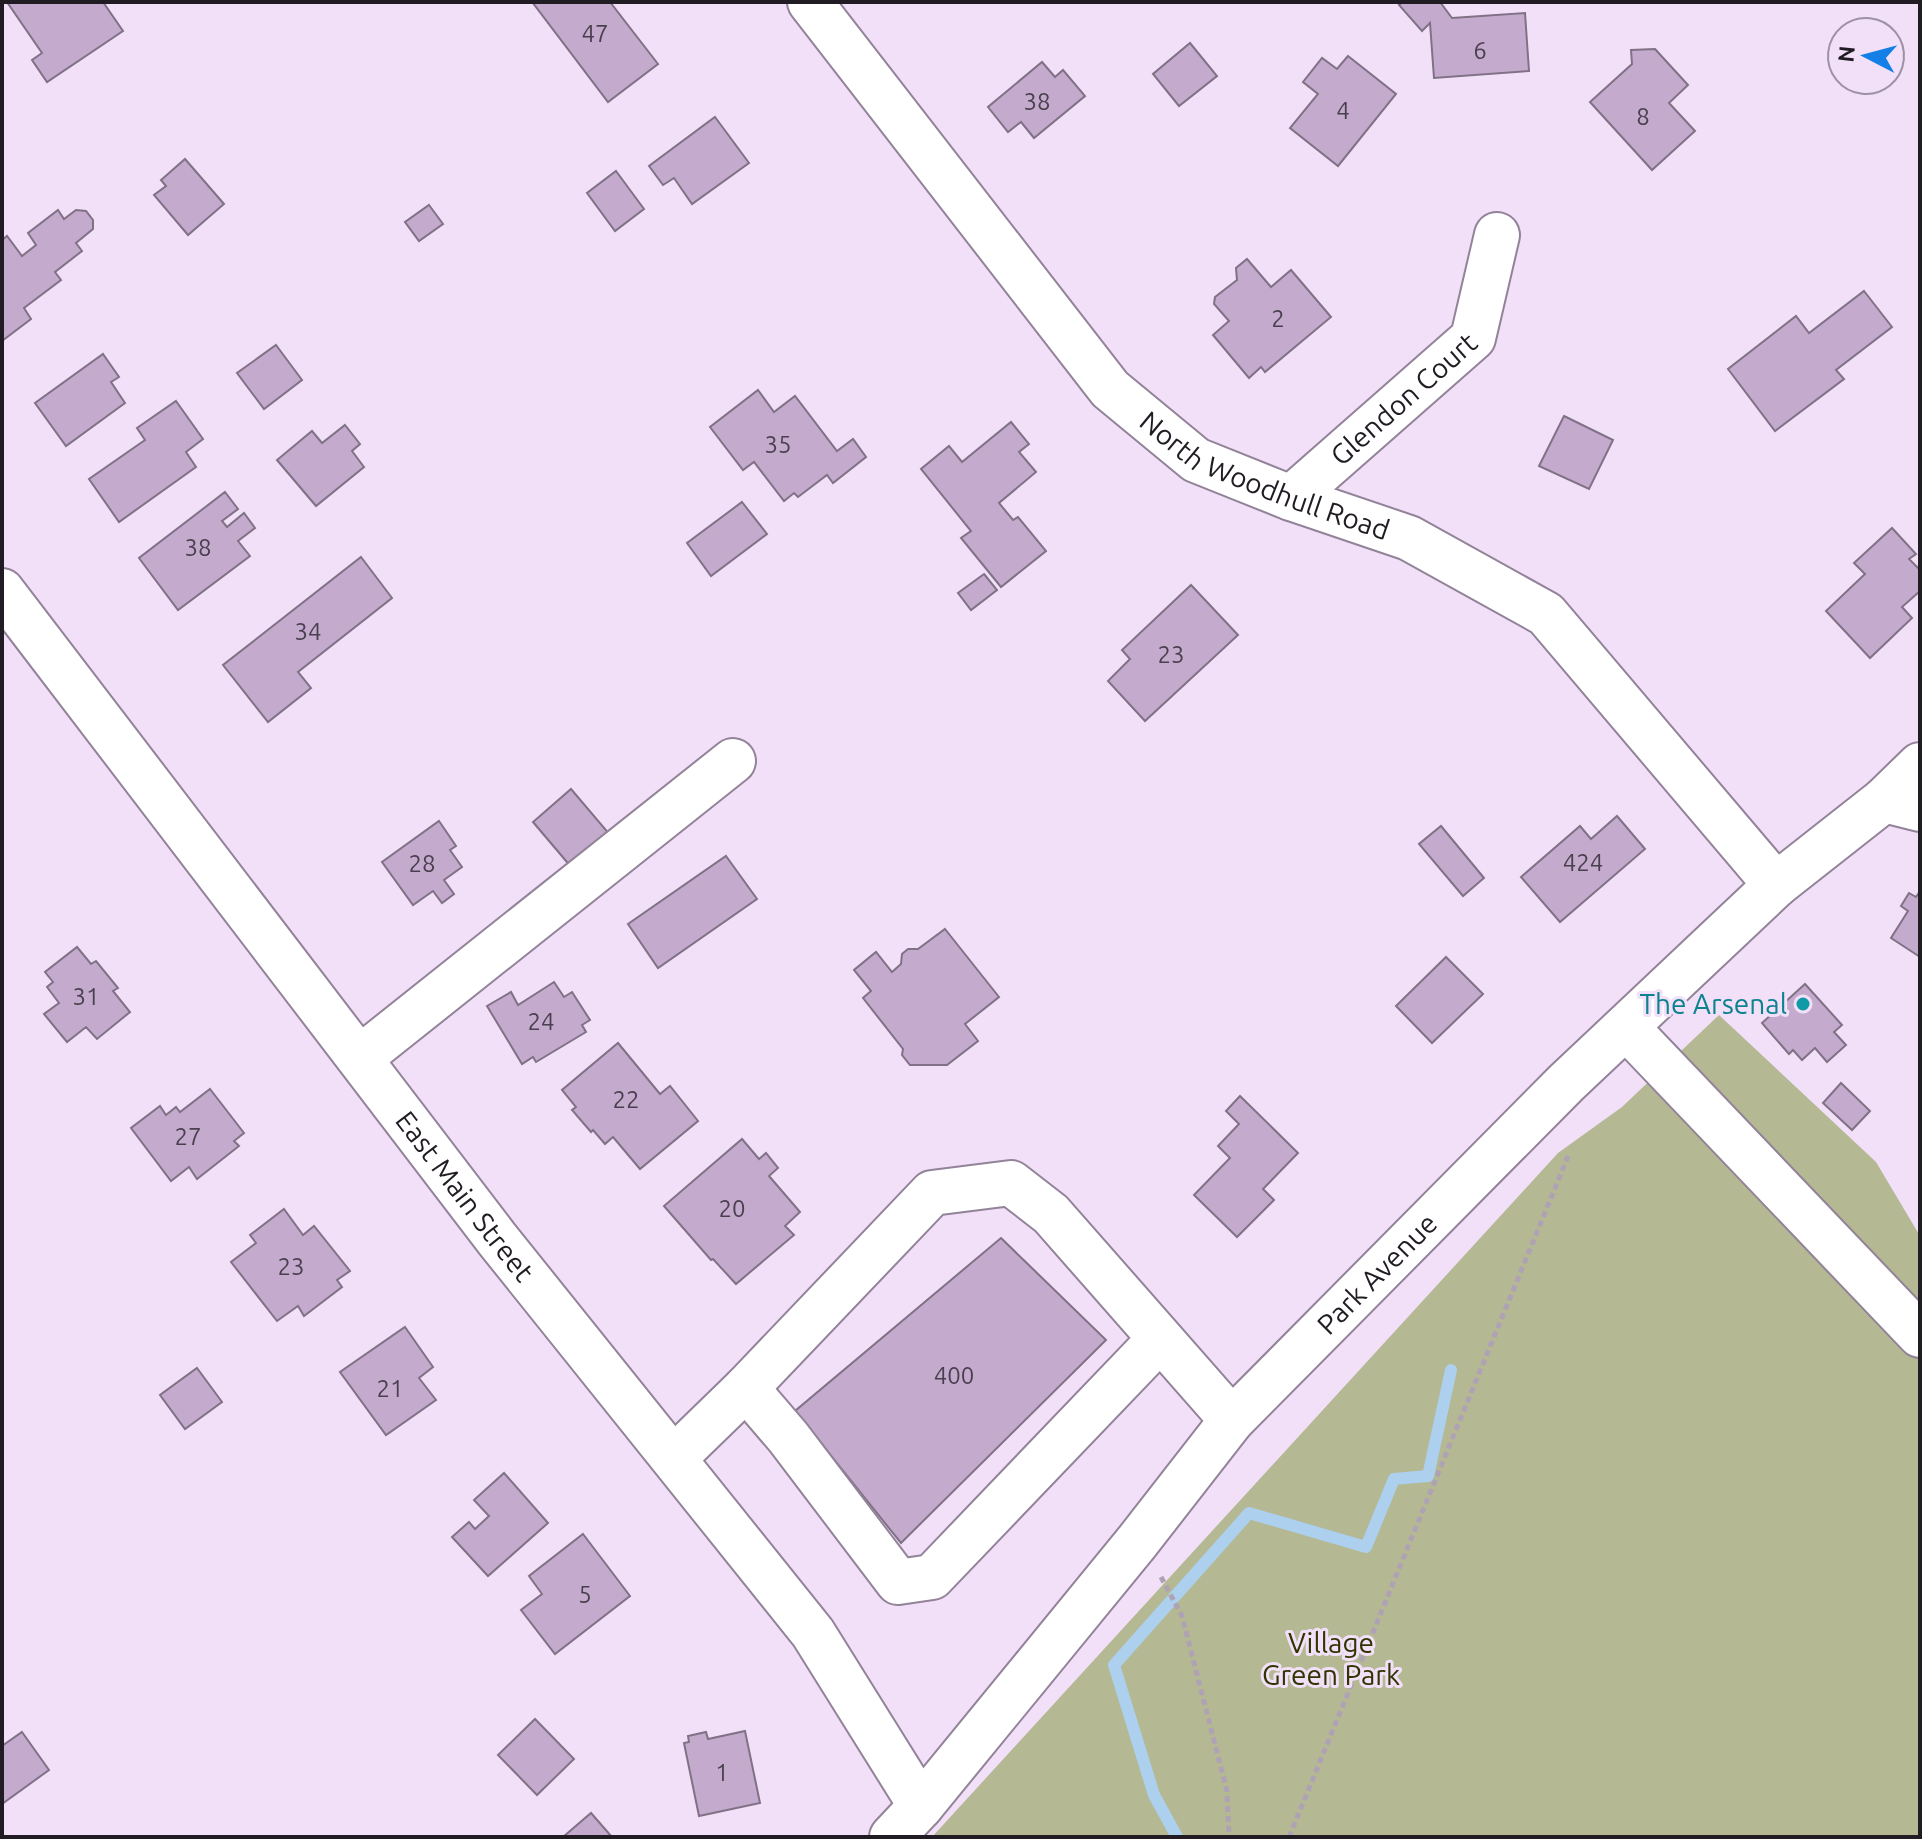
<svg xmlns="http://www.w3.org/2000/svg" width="1922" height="1839" viewBox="0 0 1922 1839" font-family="Ubuntu,sans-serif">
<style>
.green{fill:#b4b893}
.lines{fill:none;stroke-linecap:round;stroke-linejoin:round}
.stream{stroke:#add0ee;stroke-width:12}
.building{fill:#c4abce;stroke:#807186;stroke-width:2}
.minor-casing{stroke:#928399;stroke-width:48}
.major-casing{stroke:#928399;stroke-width:48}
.path{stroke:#b0a2b5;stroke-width:5;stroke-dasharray:6 4;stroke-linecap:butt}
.minor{stroke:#fff;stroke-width:44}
.major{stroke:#fff;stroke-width:44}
.culture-dot{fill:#0f9aa8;stroke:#f1e0f8;stroke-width:3}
.labels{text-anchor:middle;stroke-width:6;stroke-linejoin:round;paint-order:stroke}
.number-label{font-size:24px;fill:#4a3f4e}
.street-label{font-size:28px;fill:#211b23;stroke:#f1e0f8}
.culture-label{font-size:28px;fill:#0d838f;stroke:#f1e0f8;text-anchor:end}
.park-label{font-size:28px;fill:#313400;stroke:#f1e0f8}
</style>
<rect width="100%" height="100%" fill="#f1e0f8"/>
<!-- green -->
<path class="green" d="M1719,1015L1876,1162L1920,1236V1837H932L1558,1153L1622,1107Z"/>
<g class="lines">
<!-- stream -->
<path class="stream" d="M1177,1837L1154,1795L1114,1665L1249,1513L1366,1547L1394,1479L1428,1476L1451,1370"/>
</g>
<!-- building -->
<g class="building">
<path d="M7,2H103L123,31L47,82L32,60L42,53Z"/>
<path d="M534,2H610L658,64L608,102L533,3Z"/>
<path d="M1403,2H1440L1452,18L1525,13L1529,71L1434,78L1430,23L1422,31L1399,5Z"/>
<path d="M1190,43L1217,76L1179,106L1153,74Z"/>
<path d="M1655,49L1688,85L1669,103L1695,131L1652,170L1590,102L1632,64L1631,50Z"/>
<path d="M1348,56L1396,94L1338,166L1290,128L1318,94L1303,82L1322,58L1337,69Z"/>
<path d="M1042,62L1055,77L1063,70L1085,96L1034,138L1021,122L1008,132L988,107Z"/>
<path d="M715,117L749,163L692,204L674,178L663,185L649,166Z"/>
<path d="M185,159L224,204L188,235L154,195L166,186L161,180Z"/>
<path d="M616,171L644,209L615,231L587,193Z"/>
<path d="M429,205L443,224L419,241L405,222Z"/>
<path d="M58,210L64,219L76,210L86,211L93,220V229L76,243L82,251L55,272L61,280L24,308L31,319L2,341V240L7,236L22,256L36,245L28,233Z"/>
<path d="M1247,259L1271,287L1291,270L1331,317L1265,372L1261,367L1249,378L1213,335L1229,321L1214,304L1215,297L1237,280L1236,268Z"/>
<path d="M1864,291L1892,327L1836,370L1844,379L1775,431L1728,369L1796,316L1809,333Z"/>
<path d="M276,345L302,380L264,409L237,373Z"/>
<path d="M103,354L119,377L111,382L125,403L66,446L35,403Z"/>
<path d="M758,390L774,412L795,396L837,451L853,439L866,457L833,483L827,475L798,497L794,493L784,501L754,462L743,470L710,427Z"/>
<path d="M176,401L203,439L186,452L196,467L119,522L89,479L145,440L137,428Z"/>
<path d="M1564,416L1613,440L1589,489L1539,466Z"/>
<path d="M1011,422L1029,444L1019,452L1036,472L999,503L1013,520L1018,517L1046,551L1001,587L961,538L971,531L921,469L949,446L962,462Z"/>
<path d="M345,425L360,444L352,451L364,467L316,506L277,460L312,431L322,443Z"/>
<path d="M225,492L238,509L222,521L227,527L244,513L255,528L238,541L250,556L178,610L139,558Z"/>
<path d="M742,502L767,534L711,576L687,543Z"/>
<path d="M1892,528L1916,554L1909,559L1920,570V591L1902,607L1912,618L1870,658L1826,611L1865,574L1854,563Z"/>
<path d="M361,557L392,598L298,672L311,688L268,722L223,665Z"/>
<path d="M984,574L997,590L971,610L958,593Z"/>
<path d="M1191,585L1238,635L1145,721L1108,681L1130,659L1122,650Z"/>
<path d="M571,789L611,836L572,868L533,822Z"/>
<path d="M1617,816L1645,849L1560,922L1521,877L1580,826L1591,839Z"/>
<path d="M439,821L456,846L450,850L462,867L444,880L454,894L442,903L433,891L413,905L382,862Z"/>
<path d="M1441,826L1484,878L1463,896L1419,844Z"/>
<path d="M726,856L757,899L658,968L628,924Z"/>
<path d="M1920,891V957L1891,938L1908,911L1901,906L1909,893L1916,897Z"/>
<path d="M945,929L999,997L965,1024L978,1041L947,1065H910L902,1055L903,1049L863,998L871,991L854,970L876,952L892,972L901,964L902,954L908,949H918Z"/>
<path d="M77,947L91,964L96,961L118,988L113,991L130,1012L97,1039L86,1027L67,1042L44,1014L59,1003L47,987L53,982L45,972Z"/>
<path d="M1446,957L1483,994L1432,1043L1396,1006Z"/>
<path d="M554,982L564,997L572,992L590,1020L582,1025L586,1032L536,1062L533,1057L522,1064L487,1006L511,992L518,1005Z"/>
<path d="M1805,984L1842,1025L1834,1032L1846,1045L1827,1062L1815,1048L1802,1060L1793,1050L1789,1054L1762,1023Z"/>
<path d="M618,1043L660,1094L670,1086L698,1121L640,1169L613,1137L605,1144L593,1130L591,1132L572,1110L576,1107L562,1090Z"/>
<path d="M1841,1083L1870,1111L1852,1130L1823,1103Z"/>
<path d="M210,1089L244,1133L234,1141L239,1146L197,1179L189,1167L171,1181L131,1128L160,1106L166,1115L176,1107L180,1112Z"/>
<path d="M1240,1096L1298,1153L1263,1189L1274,1200L1237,1237L1194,1195L1230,1158L1218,1146L1239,1124L1226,1111Z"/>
<path d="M742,1139L759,1159L766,1153L778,1168L769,1176L800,1212L785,1226L794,1235L736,1284L713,1259L711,1260L664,1206Z"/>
<path d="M284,1209L303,1235L314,1226L350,1271L337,1280L342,1287L304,1316L298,1306L277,1321L231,1262L256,1243L250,1235Z"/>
<path d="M1001,1238L1106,1340L901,1543L795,1411Z"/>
<path d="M405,1327L433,1367L419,1378L436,1400L386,1435L340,1372Z"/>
<path d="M197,1368L222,1402L185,1429L160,1395Z"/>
<path d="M504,1473L548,1523L488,1576L452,1537L469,1522L475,1529L489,1516L474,1500Z"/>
<path d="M583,1534L630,1596L555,1654L521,1610L542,1594L529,1576Z"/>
<path d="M535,1719L574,1759L537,1795L498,1755Z"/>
<path d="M745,1731L760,1803L699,1816L684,1743L689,1742L688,1736L706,1732L708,1739Z"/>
<path d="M22,1732L49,1770L2,1804V1746Z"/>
<path d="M591,1813L612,1837H563Z"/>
</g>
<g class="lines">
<defs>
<g id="minor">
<path id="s1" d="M810,2L1110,389L1196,460L1291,498L1409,538L1546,614L1776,885"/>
<path id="s2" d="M1291,498L1473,338L1497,235"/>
<path d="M1884,800L1920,809"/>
<path d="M1626,1027L1920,1335"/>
<path d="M361,1057L733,761"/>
<path d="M746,1388L788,1437L898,1582L932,1577L1160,1339"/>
<path d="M674,1458L746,1388L932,1193L1011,1183L1051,1214L1232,1420"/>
</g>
<g id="major">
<path id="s3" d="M2,591L497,1239L813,1633L921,1806"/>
<path id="s4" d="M892,1837L921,1806L1137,1542L1232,1420L1566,1083L1776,885L1884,800L1920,765"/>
</g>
</defs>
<!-- minor casing -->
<use href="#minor" class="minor-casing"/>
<!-- major casing -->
<use href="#major" class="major-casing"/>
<!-- path -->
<g class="path">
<path d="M1161,1577L1182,1616L1227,1791L1229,1837"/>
<path d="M1289,1837L1569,1154"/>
</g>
<!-- minor -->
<use href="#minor" class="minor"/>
<!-- major -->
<use href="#major" class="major"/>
</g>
<!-- markers -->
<circle class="culture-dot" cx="1803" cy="1004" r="8"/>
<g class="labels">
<!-- number labels -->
<g class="number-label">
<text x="595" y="42">47</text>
<text x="1480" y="59">6</text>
<text x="1037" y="110">38</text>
<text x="1343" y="119">4</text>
<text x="1643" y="125">8</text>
<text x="1278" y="327">2</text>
<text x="778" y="453">35</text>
<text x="198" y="556">38</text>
<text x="308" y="640">34</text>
<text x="1171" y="663">23</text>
<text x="1583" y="871">424</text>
<text x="422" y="872">28</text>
<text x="86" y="1005">31</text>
<text x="541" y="1030">24</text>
<text x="626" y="1108">22</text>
<text x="188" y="1145">27</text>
<text x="732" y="1217">20</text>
<text x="291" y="1275">23</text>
<text x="954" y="1384">400</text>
<text x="390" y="1397">21</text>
<text x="585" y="1603">5</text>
<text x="722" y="1781">1</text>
</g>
<!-- street labels -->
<g class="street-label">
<text dy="10" stroke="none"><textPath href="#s2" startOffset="150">Glendon Court</textPath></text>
<text dy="10" stroke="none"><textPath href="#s1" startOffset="670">North Woodhull Road</textPath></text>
<text dy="10" stroke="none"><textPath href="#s3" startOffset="762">East Main Street</textPath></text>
<text dy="10" stroke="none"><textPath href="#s4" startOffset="744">Park Avenue</textPath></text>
</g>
<!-- culture labels -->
<g class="culture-label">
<text x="1787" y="1014">The Arsenal</text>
</g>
<!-- park labels -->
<g class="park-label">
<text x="1331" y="1653">Village<tspan x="1331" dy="32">Green Park</tspan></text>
</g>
</g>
<!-- border -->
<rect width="1922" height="1839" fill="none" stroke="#211b23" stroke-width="8"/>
<!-- north arrow -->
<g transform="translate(1866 56) rotate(276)"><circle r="38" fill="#f1e0f8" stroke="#9e91a3" stroke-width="2"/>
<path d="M0-6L14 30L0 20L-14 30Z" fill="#147fe6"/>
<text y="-12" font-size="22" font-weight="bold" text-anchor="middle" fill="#211b23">N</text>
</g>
</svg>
